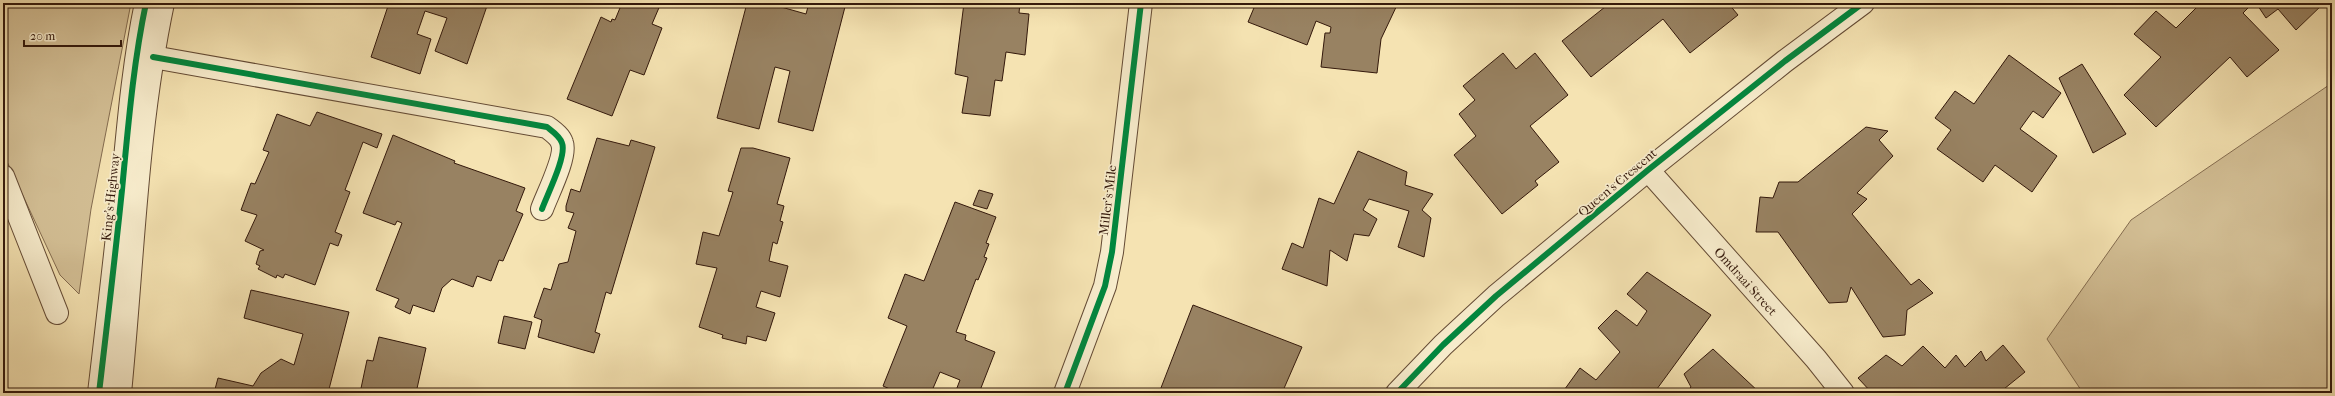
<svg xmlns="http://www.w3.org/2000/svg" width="2335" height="396" viewBox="0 0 2335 396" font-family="'IM FELL French Canon',serif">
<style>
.green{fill:#d4c096;stroke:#846c50}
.building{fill:#988262;stroke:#33180b}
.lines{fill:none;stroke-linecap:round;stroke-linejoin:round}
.minor-casing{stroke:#644b35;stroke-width:24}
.minor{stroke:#f8edcd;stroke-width:22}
.cycleway-casing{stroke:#f8edcd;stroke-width:8}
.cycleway{stroke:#00873e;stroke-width:6}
.labels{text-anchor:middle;stroke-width:3.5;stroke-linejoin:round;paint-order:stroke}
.street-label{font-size:13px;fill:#33180b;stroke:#f8edcd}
</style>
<rect width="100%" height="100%" fill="#f5e3b2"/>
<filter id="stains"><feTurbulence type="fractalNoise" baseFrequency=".005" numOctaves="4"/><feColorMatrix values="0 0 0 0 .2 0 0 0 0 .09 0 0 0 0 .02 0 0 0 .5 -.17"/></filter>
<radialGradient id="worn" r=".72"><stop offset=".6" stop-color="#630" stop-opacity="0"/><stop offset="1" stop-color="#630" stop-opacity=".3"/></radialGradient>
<!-- green -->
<g class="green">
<path d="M3,3H131L91,209L79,294L60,275L3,153Z"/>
<path d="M2332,83V393H2083L2047,339L2131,220Z"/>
</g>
<!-- building -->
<g class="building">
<path d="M389,3H488L467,64L435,51L447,18L425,11L417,34L431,39L420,74L371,57Z"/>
<path d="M622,3H661L652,24L662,28L644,75L630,70L612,116L567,99L601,17L611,22L612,19L615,20Z"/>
<path d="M747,3H767L806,14L809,3H846L813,131L778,122L790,71L775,67L759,129L717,118Z"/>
<path d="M964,3H1020L1019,13L1029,14L1025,55L1006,52L1002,81L995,80L990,116L962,113L968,77L955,74Z"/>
<path d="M1256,3L1274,5L1275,3H1398L1381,39L1377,73L1321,67L1325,33H1330L1331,27L1316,21L1307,45L1248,22Z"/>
<path d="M1610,3H1728L1738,15L1690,53L1663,19L1591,77L1562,41Z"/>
<path d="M2201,3H2244L2248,8L2243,13L2279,50L2247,77L2230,57L2156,127L2124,95L2161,57L2134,34L2156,11L2176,28Z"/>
<path d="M2256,3H2324L2296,30L2278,9L2266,18Z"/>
<path d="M1503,53L1516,69L1535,53L1568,95L1530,126L1559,162L1535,181L1538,185L1502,214L1454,155L1476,136L1459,114L1475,100L1463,86Z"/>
<path d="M2009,55L2061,93L2043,118L2033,111L2020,129L2057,156L2032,192L1995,165L1983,182L1937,149L1951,130L1935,118L1955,91L1974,104Z"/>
<path d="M2082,64L2126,134L2093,153L2059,78Z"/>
<path d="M317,112L382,134L377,148L363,142L345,190L350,192L335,232L342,235L338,246L330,243L315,285L285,274L283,278L277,275L276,278L258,269L260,266L256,264L260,251L264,250L245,241L257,215L241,210L251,183L255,184L269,152L263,150L277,114L310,126Z"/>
<path d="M1866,127L1888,131L1879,140L1893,156L1857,193L1867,199L1852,214L1911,285L1919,279L1933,293L1907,310L1905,335L1883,337L1851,287L1847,302L1829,303L1778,232H1756L1760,197L1773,198L1779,182H1798Z"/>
<path d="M393,135L455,161L454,163L525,188L516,211L523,214L503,261L499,260L491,281L477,276L473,287L452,279L442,288L434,312L413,305L410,314L395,307L399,299L376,290L402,223L397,221L395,225L363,213Z"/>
<path d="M597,138L629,146L631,140L655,147L611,294L606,292L595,332L600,334L594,353L538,337L542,320L534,317L544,288L551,290L559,264L568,262L576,231L568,228L574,213L566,211V206L571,189L580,192Z"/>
<path d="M741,148H753L790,158L777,204L784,206L780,221L783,222L777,244L773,242L769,261L788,266L780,297L761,291L756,307L775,313L766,341L747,336L746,344L722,338L723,335L699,327L717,268L696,264L703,232L719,236L733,192L728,191Z"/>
<path d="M1358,151L1407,172L1405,185L1433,194L1422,210L1431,218L1424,257L1398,247L1409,211L1369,199L1363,210L1377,219L1369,236L1354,234L1347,261L1330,250L1327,286L1282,269L1292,243L1303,248L1319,198L1334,204Z"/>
<path d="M979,190L993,194L987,209L973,205Z"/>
<path d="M955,202L996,217L986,243L989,244L984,257L987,258L978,280L976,279L956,332L966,335L965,340L995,352L979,393H955L960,380L940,372L931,393H899L883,386L907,326L888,318L905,274L924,281Z"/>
<path d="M1647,272L1711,315L1654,393H1562L1580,368L1596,380L1620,352L1598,328L1616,310L1637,326L1647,311L1627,294Z"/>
<path d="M251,290L349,312L328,393H214L218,378L253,386L261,373L281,359L294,365L303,334L244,318Z"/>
<path d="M1193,305L1302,347L1282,393H1159Z"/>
<path d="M504,316L532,322L525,349L498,343Z"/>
<path d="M379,337L426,348L416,393H360L367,360L373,361Z"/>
<path d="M2003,345L2025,372L1999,393H1872L1858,378L1886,355L1902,366L1923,346L1945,368L1956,355L1965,367L1981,351L1986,361Z"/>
<path d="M1713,349L1760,393H1685L1691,387L1684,374Z"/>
</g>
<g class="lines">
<defs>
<g id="minor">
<path d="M153,57L547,127C552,131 560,136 562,143C567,156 547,195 542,209"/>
<path d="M1648,170L1816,359L1843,393"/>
<path d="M3,176L57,313"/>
<path d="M99,393C107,325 115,258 122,190C128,128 133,65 146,3"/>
<path d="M120,393C133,263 136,131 163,3"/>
<path d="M1065,393L1105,286L1112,252L1141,3"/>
<path d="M1397,393L1443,345L1496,296L1648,170L1785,61L1863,3"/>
</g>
</defs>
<!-- minor casing -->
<use href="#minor" class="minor-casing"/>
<!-- minor -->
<use href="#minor" class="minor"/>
<defs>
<g id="cycleway">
<path d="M153,57L547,127C552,131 560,136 562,143C567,156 547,195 542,209"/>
<path d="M99,393C107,325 115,258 122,190C128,128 133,65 146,3"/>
<path d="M1065,393L1105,286L1112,252L1141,3"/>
<path d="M1397,393L1443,345L1496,296L1648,170L1785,61L1863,3"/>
</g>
</defs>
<!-- cycleway casing -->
<use href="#cycleway" class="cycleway-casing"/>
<!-- cycleway -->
<use href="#cycleway" class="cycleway"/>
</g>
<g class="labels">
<!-- street labels -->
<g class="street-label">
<text transform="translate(1617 182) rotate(-40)" y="5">Queen's Crescent</text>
<text transform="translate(110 197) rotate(-84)" y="5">King's Highway</text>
<text transform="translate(1107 200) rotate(-83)" y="5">Miller's Mile</text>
<text transform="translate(1746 281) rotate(48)" y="5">Omdraai Street</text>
</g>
</g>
<!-- margin -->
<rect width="2335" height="396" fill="none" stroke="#f5e3b2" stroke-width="16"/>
<rect x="4" y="4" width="2327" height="388" fill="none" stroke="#33180b" stroke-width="2"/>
<rect x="8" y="8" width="2319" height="380" fill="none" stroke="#33180b"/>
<!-- scale -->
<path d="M24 40v6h97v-6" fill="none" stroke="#33180b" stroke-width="2"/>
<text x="30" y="40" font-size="12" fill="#33180b" stroke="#f8edcd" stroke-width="3" paint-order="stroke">20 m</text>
<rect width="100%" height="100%" filter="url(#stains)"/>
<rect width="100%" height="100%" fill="url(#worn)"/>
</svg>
